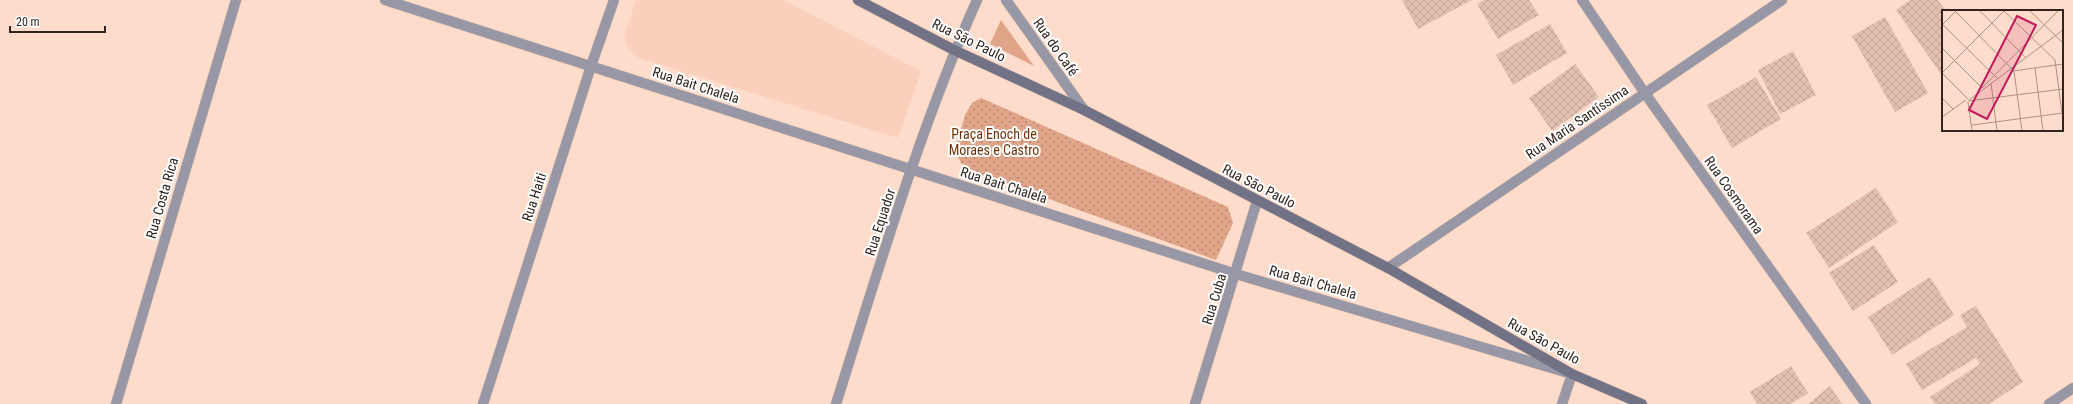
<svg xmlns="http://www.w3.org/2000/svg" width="2073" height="404" viewBox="0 0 2073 404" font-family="'Roboto Condensed',sans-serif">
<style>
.built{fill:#fad0bc}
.grass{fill:#e0a588}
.park{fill:url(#park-dots)}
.building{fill:url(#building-cross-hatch)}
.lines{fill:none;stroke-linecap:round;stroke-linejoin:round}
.street-casing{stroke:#d9bbac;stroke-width:11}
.secondary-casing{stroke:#d9bbac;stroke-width:11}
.street{stroke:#9797a5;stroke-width:10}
.secondary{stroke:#727286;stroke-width:10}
.labels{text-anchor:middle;stroke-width:4;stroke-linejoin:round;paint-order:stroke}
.street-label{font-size:14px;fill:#31241e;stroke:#fff}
.park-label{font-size:14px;fill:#71320a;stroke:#fff}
.inset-road{fill:none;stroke:#ac9286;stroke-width:1}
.view{fill:#c2185b;fill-opacity:0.15;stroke:#c2185b;stroke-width:2}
.inset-edge{fill:none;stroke:#31241e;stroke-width:2}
</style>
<defs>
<pattern id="park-dots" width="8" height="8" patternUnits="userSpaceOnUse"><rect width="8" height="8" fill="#e0a588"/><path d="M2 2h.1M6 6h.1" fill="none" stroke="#b6866f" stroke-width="1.8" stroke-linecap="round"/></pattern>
<pattern id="building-cross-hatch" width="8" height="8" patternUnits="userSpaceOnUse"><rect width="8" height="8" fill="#e2c0b0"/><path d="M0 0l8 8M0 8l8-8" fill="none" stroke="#c2a597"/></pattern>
</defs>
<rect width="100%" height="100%" fill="#fedccb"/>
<!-- built -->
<path class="built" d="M636,0H783L921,71L898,138L639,58L627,46L624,36Z"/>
<!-- grass -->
<path class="grass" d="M1001,20L1034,66L990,44Z"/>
<!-- park -->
<path class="park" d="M981,98L1228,207L1233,223L1216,260L964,168L958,157L957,143L965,115L972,103Z"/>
<!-- building -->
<g class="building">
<path d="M1402,0H1472L1418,29Z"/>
<path d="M1484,0H1529L1539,15L1498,39L1477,4Z"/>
<path d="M1910,0H1938L1946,11H1943V77L1896,10Z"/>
<path d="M1885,17L1928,93L1895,112L1852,36Z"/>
<path d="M1550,24L1567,53L1513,85L1496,55Z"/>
<path d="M1793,51L1816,95L1780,114L1758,70Z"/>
<path d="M1575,64L1599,97L1552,131L1529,98Z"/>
<path d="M1756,77L1781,119L1732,148L1707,105Z"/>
<path d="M1876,188L1898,222L1829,268L1806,233Z"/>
<path d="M1874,245L1898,282L1853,311L1829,273Z"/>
<path d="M1930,277L1954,315L1892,355L1868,317Z"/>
<path d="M1976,306L2023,382L1989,404H1935L1930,397L1980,364L1976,358L1922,390L1906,364L1967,327L1960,315Z"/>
<path d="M1791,366L1808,393L1791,404H1757L1750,392Z"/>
<path d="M1830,386L1842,404H1808Z"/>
</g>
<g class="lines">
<defs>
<g id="street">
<path d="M385,0L1236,274L1572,374L1562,404"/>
<path d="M1006,0L1084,110"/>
<path d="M1582,0L1644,92L1866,404"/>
<path d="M1388,268L1782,0"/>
<path d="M116,404L236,0"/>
<path d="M483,404L591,66L614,0"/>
<path d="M836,404C879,268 919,130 977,0"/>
<path d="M1195,404L1257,201"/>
<path d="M2049,404L2073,388"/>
</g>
<path id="secondary" d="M858,0L954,50L1084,110L1388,268L1572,374L1642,404"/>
</defs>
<!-- street casing -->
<use href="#street" class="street-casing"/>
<!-- secondary casing -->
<use href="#secondary" class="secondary-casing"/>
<!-- street -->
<use href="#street" class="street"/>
<!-- secondary -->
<use href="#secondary" class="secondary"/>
</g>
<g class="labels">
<!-- street labels -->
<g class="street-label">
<text transform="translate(969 40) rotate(26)" y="5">Rua São Paulo</text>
<text transform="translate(1056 47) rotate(55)" y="5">Rua do Café</text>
<text transform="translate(696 85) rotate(18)" y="5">Rua Bait Chalela</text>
<text transform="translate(1577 122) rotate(-34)" y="5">Rua Maria Santíssima</text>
<text transform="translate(1004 185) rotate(18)" y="5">Rua Bait Chalela</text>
<text transform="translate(1259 186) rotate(27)" y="5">Rua São Paulo</text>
<text transform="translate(1734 195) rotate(55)" y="5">Rua Cosmorama</text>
<text transform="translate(534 197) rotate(-72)" y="5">Rua Haiti</text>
<text transform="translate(162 198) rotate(-74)" y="5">Rua Costa Rica</text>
<text transform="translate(880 222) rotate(-72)" y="5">Rua Equador</text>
<text transform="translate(1313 282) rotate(16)" y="5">Rua Bait Chalela</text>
<text transform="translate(1214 299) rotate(-73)" y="5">Rua Cuba</text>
<text transform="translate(1544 341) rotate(29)" y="5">Rua São Paulo</text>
</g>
<!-- park labels -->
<g class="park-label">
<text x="994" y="139">Praça Enoch de<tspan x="994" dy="16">Moraes e Castro</tspan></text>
</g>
</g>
<!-- overview -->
<g transform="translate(1942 10)">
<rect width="121" height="121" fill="#fedccb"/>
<path class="inset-road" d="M37,0L83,47M61,0L113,50L120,103M87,0L121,33M13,1L72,61L80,121M0,14L55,68M0,15L15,0M0,38L40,78L117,0M93,58L101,121M71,61L121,54M0,63L63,0M0,63L26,89M49,73L55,121M0,88L11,99M27,90L121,20M26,91L121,79M26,92L30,121M0,107L24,90M30,115L121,103"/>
<path class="view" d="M75,6L94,15L45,109L27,100Z"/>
<rect width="121" height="121" class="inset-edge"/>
</g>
<!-- scale -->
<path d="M10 26v6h95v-6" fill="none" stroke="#31241e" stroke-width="2"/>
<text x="16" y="26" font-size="12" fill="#31241e" stroke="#ffffff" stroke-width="3" paint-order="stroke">20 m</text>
</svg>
